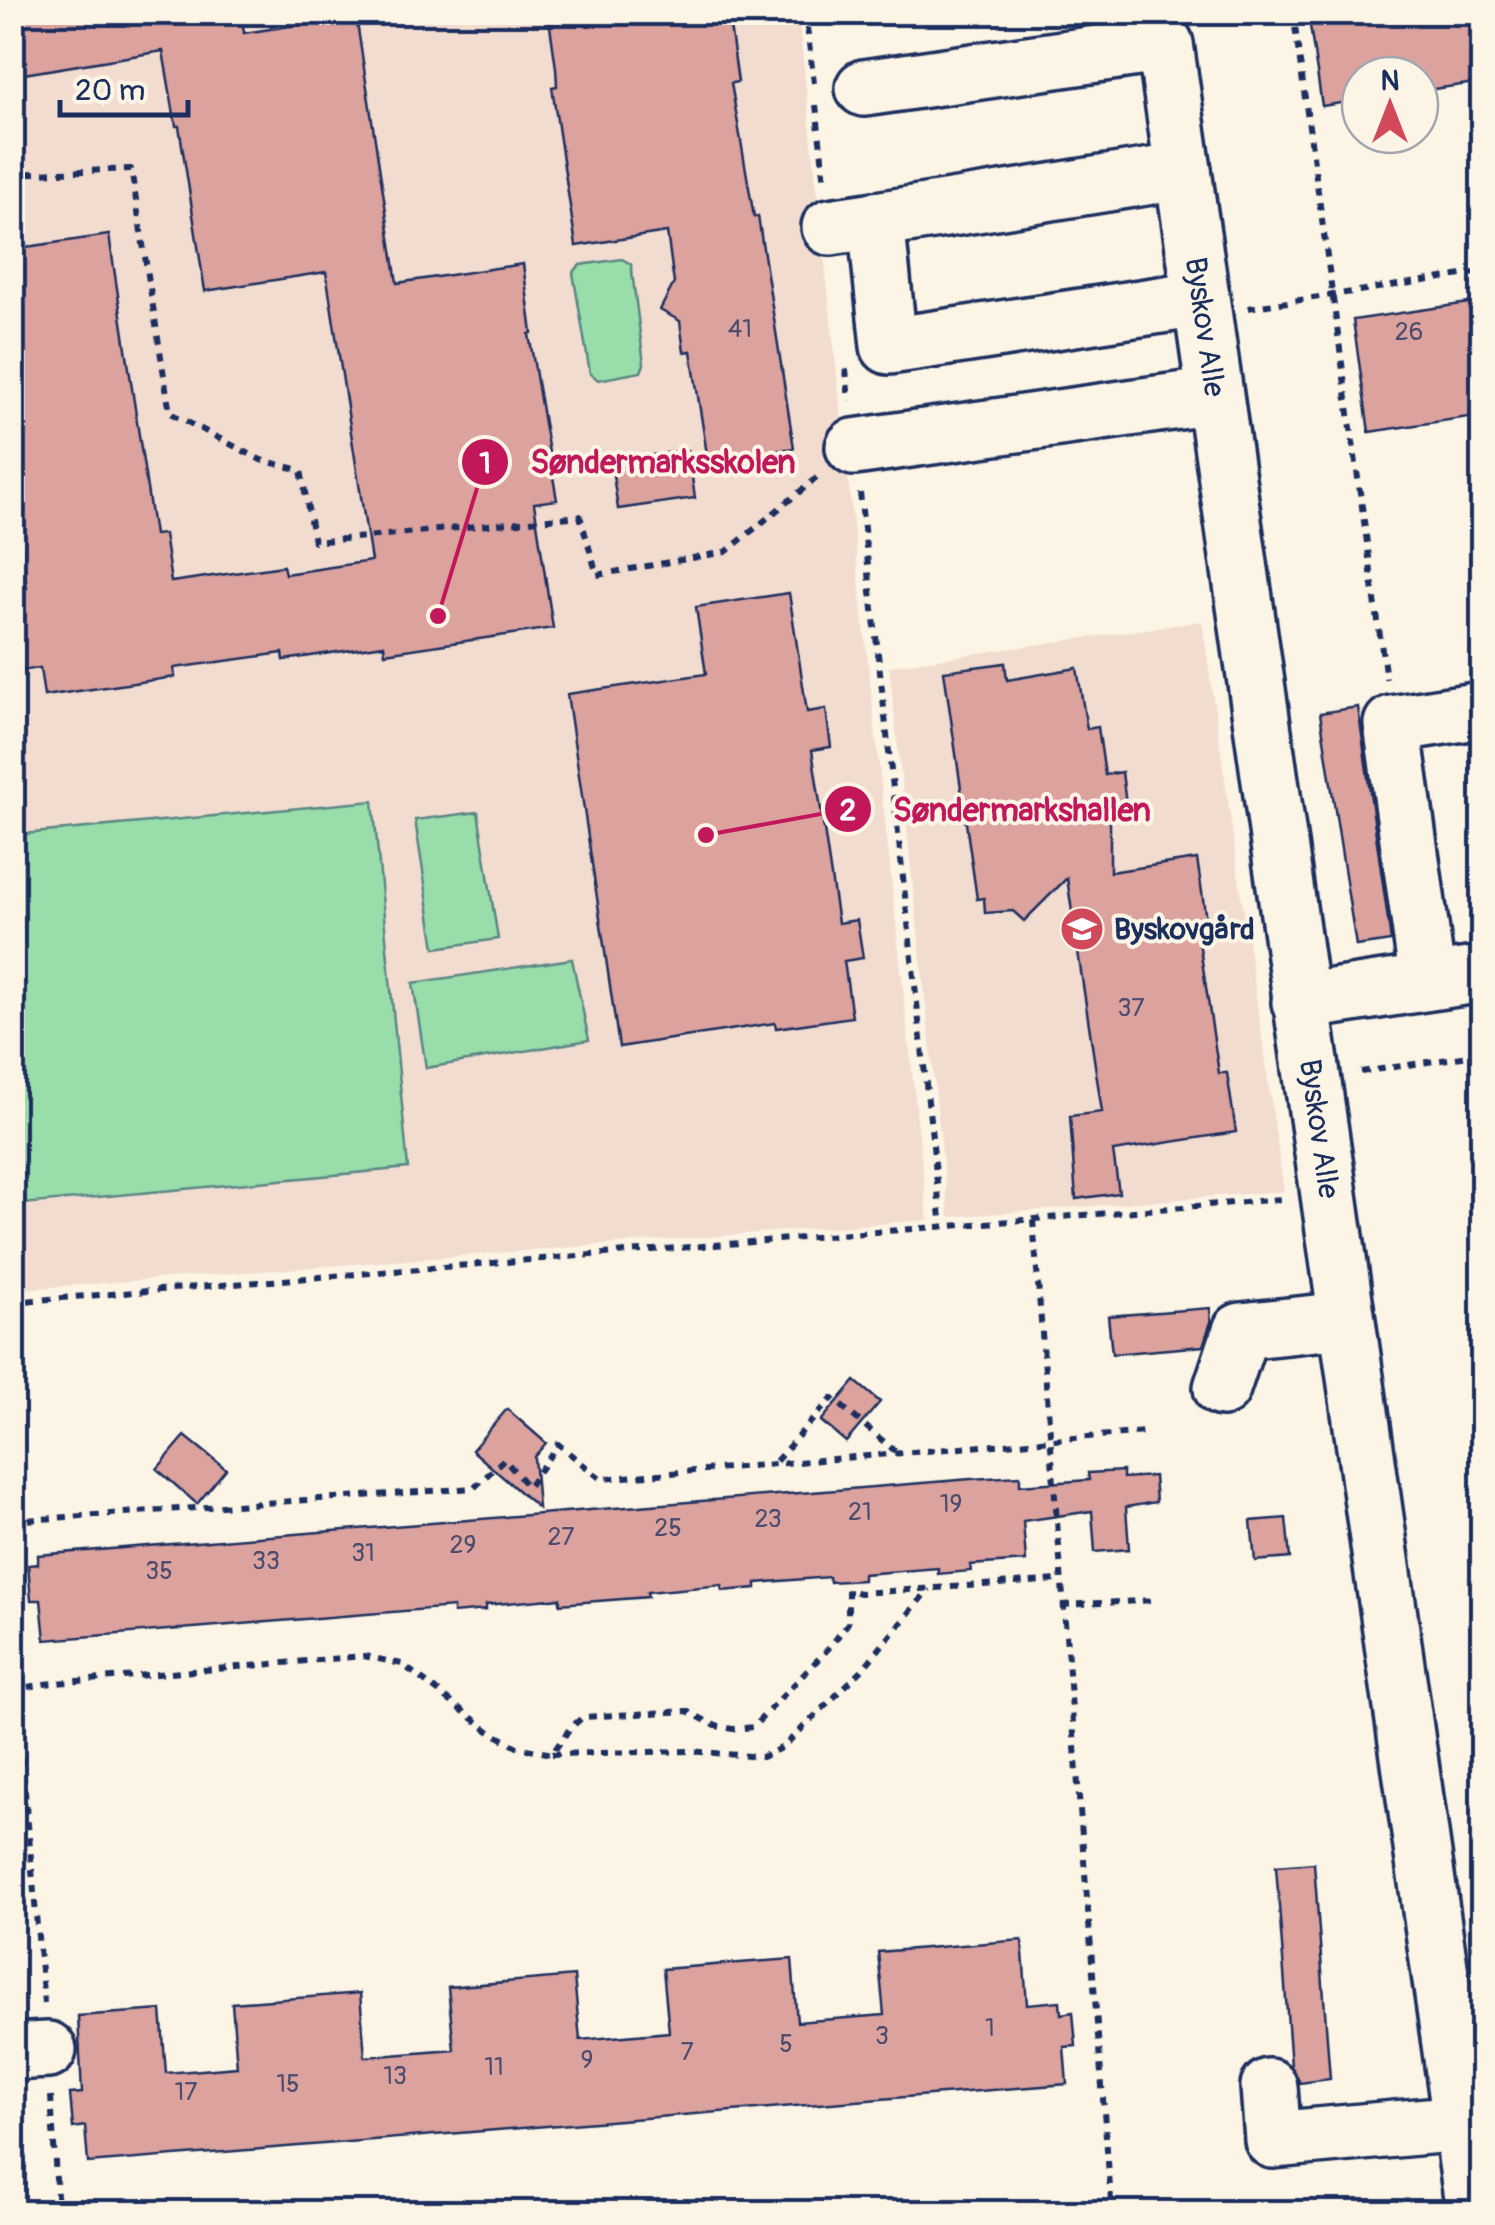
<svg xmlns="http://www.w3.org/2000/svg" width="1495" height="2225" viewBox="0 0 1495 2225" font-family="Pangolin,sans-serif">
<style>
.built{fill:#f2dcd0}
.green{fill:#98ddaa;stroke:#5a8684;stroke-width:2.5}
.building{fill:#dca29e;stroke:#1b2f5e;stroke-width:2.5}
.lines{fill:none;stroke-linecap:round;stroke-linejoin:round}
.minor-casing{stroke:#1b2f5e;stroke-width:62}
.path{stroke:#1b2f5e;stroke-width:6;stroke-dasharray:8 8;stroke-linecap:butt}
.minor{stroke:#fcf5e5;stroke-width:55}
.labels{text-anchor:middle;stroke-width:8;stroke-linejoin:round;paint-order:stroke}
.number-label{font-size:25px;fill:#4b4c6e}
.street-label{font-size:30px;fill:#1b2f5e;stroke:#fcf5e5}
.poi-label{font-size:30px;font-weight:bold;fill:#1b2f5e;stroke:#fcf5e5;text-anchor:start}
.leader{fill:none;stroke:#c2185b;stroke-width:4}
.callout-dot{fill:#c2185b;stroke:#fcf5e5;stroke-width:4}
.mark-label{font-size:30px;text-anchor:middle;font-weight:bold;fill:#fff}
.callout-label{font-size:32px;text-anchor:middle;font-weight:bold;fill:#c2185b;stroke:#fcf5e5;stroke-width:8;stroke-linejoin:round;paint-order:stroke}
</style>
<rect width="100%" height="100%" fill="#fcf5e5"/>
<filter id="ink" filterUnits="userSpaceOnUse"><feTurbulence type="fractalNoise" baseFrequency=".01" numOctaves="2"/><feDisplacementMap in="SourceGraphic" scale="20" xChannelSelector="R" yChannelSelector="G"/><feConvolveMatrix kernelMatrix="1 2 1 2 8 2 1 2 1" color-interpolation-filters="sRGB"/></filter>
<g filter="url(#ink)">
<!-- built -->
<g class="built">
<path d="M13,13H798L928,1220L13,1290Z"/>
<path d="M1202,621L1284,1191L949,1217L889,666Z"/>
</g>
<!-- green -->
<g class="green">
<path d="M622,259L631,264L644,364L641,372L598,380L590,373L573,273L580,265Z"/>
<path d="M373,801L408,1168L13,1205V835Z"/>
<path d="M478,812L498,939L435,948L415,820Z"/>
<path d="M572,959L589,1040L426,1068L413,983Z"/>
</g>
<!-- building -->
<g class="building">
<path d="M12,12H241L244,33L356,16L397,283L523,264L532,333L529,334L557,500L534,503L553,628L385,653L384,645L284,660L283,653L174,668L175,677L44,696L40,668L12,672V590L27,588L12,487V249L109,235L154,535L164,534L171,582L283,566L285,574L371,561L326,272L205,291L179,126H176L163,51L12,76Z"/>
<path d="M548,12H728L738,82L731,83L754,217L758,216L794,448L708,461L691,351L684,352L680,321L660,310L674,283L667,232L576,246L552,87L557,86L556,68Z"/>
<path d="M1308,12H1482V82L1420,91V75H1360V100L1322,106Z"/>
<path d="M1482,301V415L1369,432L1353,320Z"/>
<path d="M688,450L695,498L618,509L611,461Z"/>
<path d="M789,593L807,712L826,709L831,747L812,750L838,923L857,920L863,958L844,961L852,1017L776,1028L775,1023L619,1047L567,694L706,674L696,607Z"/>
<path d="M1005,663L1007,680L1077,668L1087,729L1098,727L1105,775L1122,772L1126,804L1110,807V872L1197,859L1206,919L1196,921L1219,1073H1227L1236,1132L1113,1151L1119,1193L1076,1199L1070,1116L1102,1112L1067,878L1024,921L1013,911L985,913L984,898L977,899L944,671Z"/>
<path d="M1358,707L1391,941L1356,946L1320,713Z"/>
<path d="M1210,1308L1211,1322L1203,1346L1112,1354L1108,1316Z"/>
<path d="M855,1381L880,1402L846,1442L821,1421Z"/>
<path d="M507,1409L546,1443L534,1457L538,1508L472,1450Z"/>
<path d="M185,1436L226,1469L197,1504L157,1469Z"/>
<path d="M1123,1471V1478L1154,1476L1156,1502L1126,1507L1129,1549L1095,1552L1092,1511L1023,1521L1026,1561L970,1565L971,1571L938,1574V1568L863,1574V1580L830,1582L829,1577L756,1583V1588L722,1591V1585L647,1592L648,1597L560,1604V1598L486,1605V1610L453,1613V1607L45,1640L41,1600H31L28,1565L38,1564V1555L971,1479L1020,1476V1485L1089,1480L1088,1473Z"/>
<path d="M1286,1518L1290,1558L1255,1561L1251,1521Z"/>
<path d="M1314,1863L1330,2079L1300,2083L1291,2066L1276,1866Z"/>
<path d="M1022,1940L1027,2004L1060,2001L1061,2014L1073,2012L1076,2046L1064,2047L1067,2084L88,2163L85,2126L73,2128L70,2094L82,2093L78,2016L161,2010L166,2073L237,2067L232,2003L360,1993L365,2057L454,2050L448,1987L574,1976L580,2040L669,2032L663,1969L792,1959L797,2022L884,2015L878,1952Z"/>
</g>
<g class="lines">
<defs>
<g id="minor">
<path id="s1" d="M864,88L1165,44L1474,2212"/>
<path d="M1183,171L876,220L889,346L1200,299"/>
<path d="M830,227L876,220"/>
<path d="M854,447L1214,396"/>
<path d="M1428,982L1392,724L1482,710"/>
<path d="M1300,1002L1482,974"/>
<path d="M1222,1388L1241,1331L1345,1320"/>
<path d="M12,2052L48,2050"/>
<path d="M1269,2087L1273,2140L1461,2123"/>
</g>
</defs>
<!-- minor casing -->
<use href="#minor" class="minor-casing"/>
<!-- path -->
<g class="path">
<path d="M805,12L814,83"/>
<path d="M1293,12L1386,679"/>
<path d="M806,22L846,16"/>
<path d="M816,105L825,183"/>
<path d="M12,174L131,169L170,413L261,460L301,470L314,542L580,516L597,575L726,552L819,476"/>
<path d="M1248,308L1482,272"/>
<path d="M846,369L849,401"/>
<path d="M860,493L942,1227"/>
<path d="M1361,1072L1482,1054"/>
<path d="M1033,1220L1112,2212"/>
<path d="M12,1302L1282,1199"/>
<path d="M776,1461L832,1398L895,1451"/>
<path d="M12,1521L474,1488L504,1459L528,1487L558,1444L601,1479L1145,1432"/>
<path d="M1062,1605L1157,1600"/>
<path d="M12,1646L44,2004"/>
<path d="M12,1690L44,1684L364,1656L402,1664L489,1731L517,1747L552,1754L570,1728L583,1717L687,1711L716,1726L733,1729L753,1727L829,1648L848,1623V1589L859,1593L1060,1580"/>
<path d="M552,1754L690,1751L762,1757L783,1747L861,1671L929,1589"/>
<path d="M51,2096L58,2212"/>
</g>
<!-- minor -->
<use href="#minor" class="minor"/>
</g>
</g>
<!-- icons -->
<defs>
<symbol id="school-disc" viewBox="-11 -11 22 22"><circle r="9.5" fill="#d1495b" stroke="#fcf5e5"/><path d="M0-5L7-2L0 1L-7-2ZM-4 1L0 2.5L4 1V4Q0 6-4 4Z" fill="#fff"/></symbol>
</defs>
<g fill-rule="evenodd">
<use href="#school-disc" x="1057" y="904" width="50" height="50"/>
</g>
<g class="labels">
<!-- number labels -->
<g class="number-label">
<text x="740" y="337">41</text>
<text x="1409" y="340">26</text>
<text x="1131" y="1016">37</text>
<text x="951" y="1512">19</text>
<text x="860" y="1520">21</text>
<text x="768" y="1527">23</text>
<text x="668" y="1536">25</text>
<text x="561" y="1545">27</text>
<text x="463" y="1553">29</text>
<text x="363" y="1561">31</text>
<text x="266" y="1569">33</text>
<text x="159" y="1579">35</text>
<text x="990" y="2036">1</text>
<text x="882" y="2044">3</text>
<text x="786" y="2052">5</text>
<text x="687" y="2060">7</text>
<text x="587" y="2068">9</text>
<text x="494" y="2075">11</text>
<text x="395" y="2084">13</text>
<text x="288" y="2092">15</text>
<text x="186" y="2100">17</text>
</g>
<!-- street labels -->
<g class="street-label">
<text dy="10" stroke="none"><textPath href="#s1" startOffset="590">Byskov Alle</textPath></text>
<text dy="10" stroke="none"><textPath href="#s1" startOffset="1400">Byskov Alle</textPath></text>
</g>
<!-- poi labels -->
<g class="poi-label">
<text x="1114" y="939">Byskovgård</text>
</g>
</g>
<!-- callouts -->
<path class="leader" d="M438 616L485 462M706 835L848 809"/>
<g class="callout-dot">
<circle cx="438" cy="616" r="10"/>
<circle cx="706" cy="835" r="10"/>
<circle cx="485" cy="462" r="25"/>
<circle cx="848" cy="809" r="25"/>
</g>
<g class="mark-label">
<text x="485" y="473">1</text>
<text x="848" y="820">2</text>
</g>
<g class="callout-label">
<text x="663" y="473">Søndermarksskolen</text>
<text x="1022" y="821">Søndermarkshallen</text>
</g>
<!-- margin -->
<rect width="1495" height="2225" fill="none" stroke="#fcf5e5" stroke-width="50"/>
<rect x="25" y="25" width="1445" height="2175" fill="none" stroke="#1b2f5e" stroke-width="4" filter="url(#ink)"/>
<!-- north arrow -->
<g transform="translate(1390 105)"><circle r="48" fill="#fcf5e5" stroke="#a2a6af" stroke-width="2.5"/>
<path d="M0-8L18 38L0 25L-18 38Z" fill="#d1495b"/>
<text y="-15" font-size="28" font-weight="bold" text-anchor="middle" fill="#1b2f5e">N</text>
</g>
<!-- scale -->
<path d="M60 100v15h128v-15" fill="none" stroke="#1b2f5e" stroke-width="5"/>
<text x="75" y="100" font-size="30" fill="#1b2f5e" stroke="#fcf5e5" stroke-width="8" paint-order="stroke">20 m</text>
</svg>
